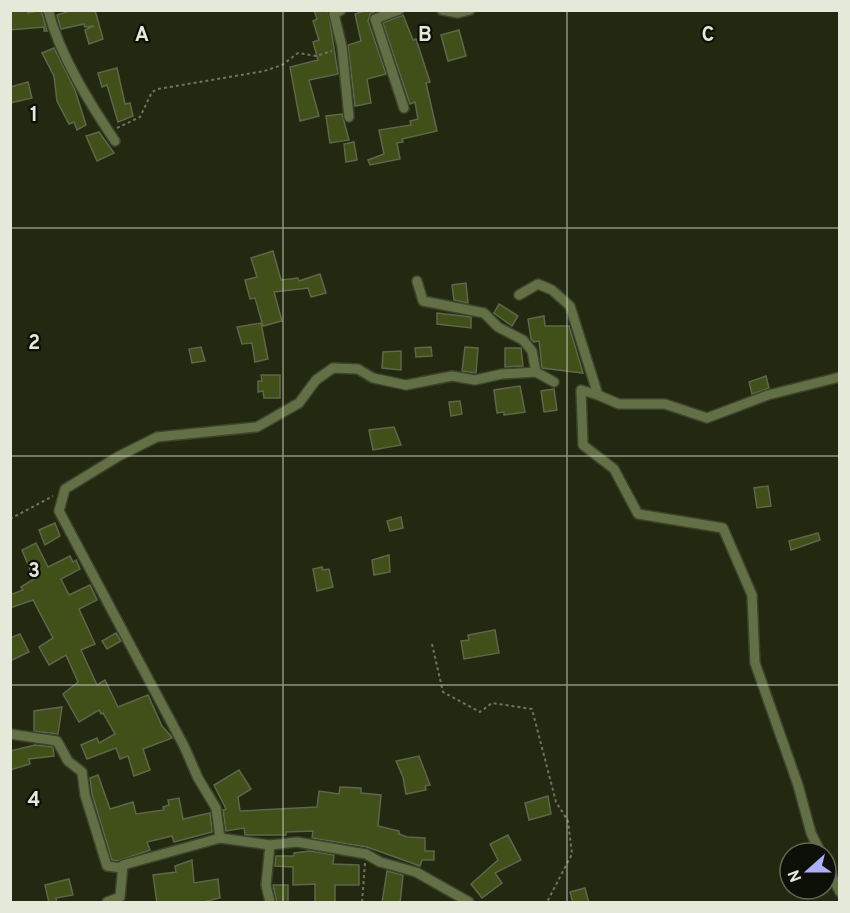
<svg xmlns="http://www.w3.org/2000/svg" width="850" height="913" viewBox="0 0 850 913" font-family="Overpass,sans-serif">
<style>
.building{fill:#414f19;stroke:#5e664b;stroke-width:1.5}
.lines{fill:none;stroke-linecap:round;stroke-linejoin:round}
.minor-casing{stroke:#3d442c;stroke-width:12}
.path{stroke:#6e745f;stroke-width:2;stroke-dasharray:3 3;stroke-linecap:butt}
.minor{stroke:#637046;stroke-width:9}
.grid{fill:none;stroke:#e4e9da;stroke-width:1.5;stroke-opacity:0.55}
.grid-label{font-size:20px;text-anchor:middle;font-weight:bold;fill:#e4e9da;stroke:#0d1006;stroke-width:4.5;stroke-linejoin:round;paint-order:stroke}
</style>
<rect width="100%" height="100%" fill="#222910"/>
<!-- building -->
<g class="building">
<path d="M10,10H27L28,13L41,10L47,31H44V27L10,30Z"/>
<path d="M73,10H95L103,39L89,44L85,30L94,26L85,27L84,24L61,29L57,15Z"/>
<path d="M314,10H328L338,74L309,80L319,116L300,121L290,67L318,60L313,42L319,40L313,21L317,19Z"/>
<path d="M367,10H378L370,14L368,21L386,74L367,79L371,103L355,106L348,45L361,41L355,14Z"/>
<path d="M403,15L413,40L416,39L430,82L426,83L437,131L402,139L403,142L397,143L400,159L370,165L368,160L384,154L379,130L411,125L410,121L418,119L415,102L410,104L383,23Z"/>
<path d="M459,30L466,56L448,61L441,35Z"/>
<path d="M54,48L75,90L86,125L77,130L74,122L69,124L57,101L54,76L42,53Z"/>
<path d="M117,68L125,104L130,103L133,116L118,122L107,85L102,87L98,73Z"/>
<path d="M28,82L32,98L10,103V87Z"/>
<path d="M342,114L349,140L330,143L326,116Z"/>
<path d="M99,132L114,153L97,161L86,136Z"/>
<path d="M354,142L357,160L346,162L344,144Z"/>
<path d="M273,251L281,280L298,278L299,281L320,274L326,293L311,297L308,288L274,292L282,321L263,326L255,298L250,299L245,280L257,277L251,258Z"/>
<path d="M466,283L468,303L454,300L452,285Z"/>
<path d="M499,304L518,316L512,326L494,313Z"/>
<path d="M437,313L471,317V328L437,324Z"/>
<path d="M544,316L545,326H569L583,373L542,368L539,341L534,342L531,339L528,319Z"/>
<path d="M261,323L268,359L255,362L252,343L242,344L237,327Z"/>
<path d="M201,347L205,361L192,363L189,349Z"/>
<path d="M431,347L432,356L416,357L415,348Z"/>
<path d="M465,347L478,348L476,373L462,371Z"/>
<path d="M505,348H521L523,366L505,367Z"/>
<path d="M401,351V370L382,368L383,352Z"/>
<path d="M261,375H280V398H264L263,391L258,392V381H262Z"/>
<path d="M766,376L769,388L752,394L749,382Z"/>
<path d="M520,386L525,412L504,415V412L497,413L494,390Z"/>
<path d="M554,389L557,410L544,412L541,391Z"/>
<path d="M460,401L462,414L451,416L449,402Z"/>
<path d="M394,427L401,445L373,450L369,430Z"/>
<path d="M768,486L771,506L757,508L754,488Z"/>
<path d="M401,517L403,528L390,531L387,521Z"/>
<path d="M55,523L60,536L45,545L39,530Z"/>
<path d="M818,533L820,540L791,550L789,541Z"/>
<path d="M36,543L48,567L70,556L73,562L76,560L80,569L61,579L69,595L90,585L97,600L79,609L95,644L81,650L97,685L105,680L118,707L148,695L162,726L170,735L172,738L143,749L150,770L134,776L128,756L120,759L116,748L87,759L81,745L97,738L99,743L115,734L103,713L101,714L99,710L79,722L63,694L78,682L66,655L49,665L39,647L53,638L33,600L10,608V595L23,590L21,587L34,579L22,550Z"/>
<path d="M389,555L390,572L374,575L372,560Z"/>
<path d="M322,567L323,570L329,569L333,587L317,591L313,569Z"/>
<path d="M495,630L499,653L464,659L461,641L469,640L468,635Z"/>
<path d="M116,633L121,641L107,649L102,641Z"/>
<path d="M20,634L29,652L10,661V638Z"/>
<path d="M62,707L58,734L34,731V711Z"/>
<path d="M35,745L53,747L54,756L29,759L30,764L10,770V751Z"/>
<path d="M419,756L430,785L425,786L426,790L406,794L403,777L396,761Z"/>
<path d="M239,770L251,789L238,797L240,811L317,807L319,791L339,794L340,787L361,788V793L381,795L378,826L399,831V834L407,837L425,838V851H434V860H422L420,866L367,847L312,838L313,831L286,832V835H245L244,828L226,831L223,810L226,809L214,785Z"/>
<path d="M98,775L110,809L133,802L136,814L164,810L163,807L169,805L168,800L179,798L183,819L210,813L212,832L174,842L172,836L147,842L150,850L118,861L112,860L92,794L90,778Z"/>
<path d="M548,796L551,814L529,820L525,803Z"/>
<path d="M508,835L521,860L495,873L502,883L482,898L471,884L498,860L490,844Z"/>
<path d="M310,851L334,855L333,864L359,865V885H335V903H315V884L293,885V867L275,866L276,856H294V853Z"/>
<path d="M192,860L194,883L218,879L220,898L199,903H157L153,875L176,872L175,866Z"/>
<path d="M387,871L403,875L400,903H382Z"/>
<path d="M69,879L73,895L56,898L57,903H49L45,885Z"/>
<path d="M273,885H288V903H277Z"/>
<path d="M585,888L589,903H573L570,892Z"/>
</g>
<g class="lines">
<defs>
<g id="minor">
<path d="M48,10C60,56 89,102 115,141"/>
<path d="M341,10L334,14L342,47L349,117"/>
<path d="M399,10L375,19L404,108"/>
<path d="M442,10L458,13L470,10"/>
<path d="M417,281L423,301L484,313L498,327L523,340L532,351L536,372"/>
<path d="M519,295L538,284L552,290L570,306L598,395L619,404H665L707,418L768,395L840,377"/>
<path d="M598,395L581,390L583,445L614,469L638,514L723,528L752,595L755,663L798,785L811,833L821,853"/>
<path d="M10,734L57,741L68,761L82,772L85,795L107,866L122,868"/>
<path d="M220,838L216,808L198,778L184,746L59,511L65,489L119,456L157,437L257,427L299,403L316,380L333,368L358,369L373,378L406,385L452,376L475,380L502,374L536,372L554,382"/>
<path d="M826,864L840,892"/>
<path d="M107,902L120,897L123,865L220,838L270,845L297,842L366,854L380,862L416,872L469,902"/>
<path d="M270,902L266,885L270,845"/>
</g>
</defs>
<!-- minor casing -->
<use href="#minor" class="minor-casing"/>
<!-- path -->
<g class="path">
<path d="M117,128L140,117L152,92L158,89L264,71L282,65L298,53L316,56L332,51"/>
<path d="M10,519L53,496"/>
<path d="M432,644L443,692L480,712L492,703L532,709L556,802L568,821L572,854L547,902"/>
<path d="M362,902L365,863"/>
</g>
<!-- minor -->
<use href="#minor" class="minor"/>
</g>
<!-- grid -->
<path class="grid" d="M283,10V902M567,10V902M10,228H840M10,456H840M10,685H840"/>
<g class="grid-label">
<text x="142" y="41">A</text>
<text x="425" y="41">B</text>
<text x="708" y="41">C</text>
<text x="34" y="121">1</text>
<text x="34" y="349">2</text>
<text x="34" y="577">3</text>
<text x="34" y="806">4</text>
</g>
<!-- border -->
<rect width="850" height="913" fill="none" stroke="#e4e9da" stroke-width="24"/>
<!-- north arrow -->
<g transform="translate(808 871) rotate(249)"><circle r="28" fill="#0d1006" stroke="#63675b" stroke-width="1.5"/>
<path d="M0-4.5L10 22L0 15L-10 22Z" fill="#adaffb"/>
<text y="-9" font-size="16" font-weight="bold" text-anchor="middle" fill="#e4e9da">N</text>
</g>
</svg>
